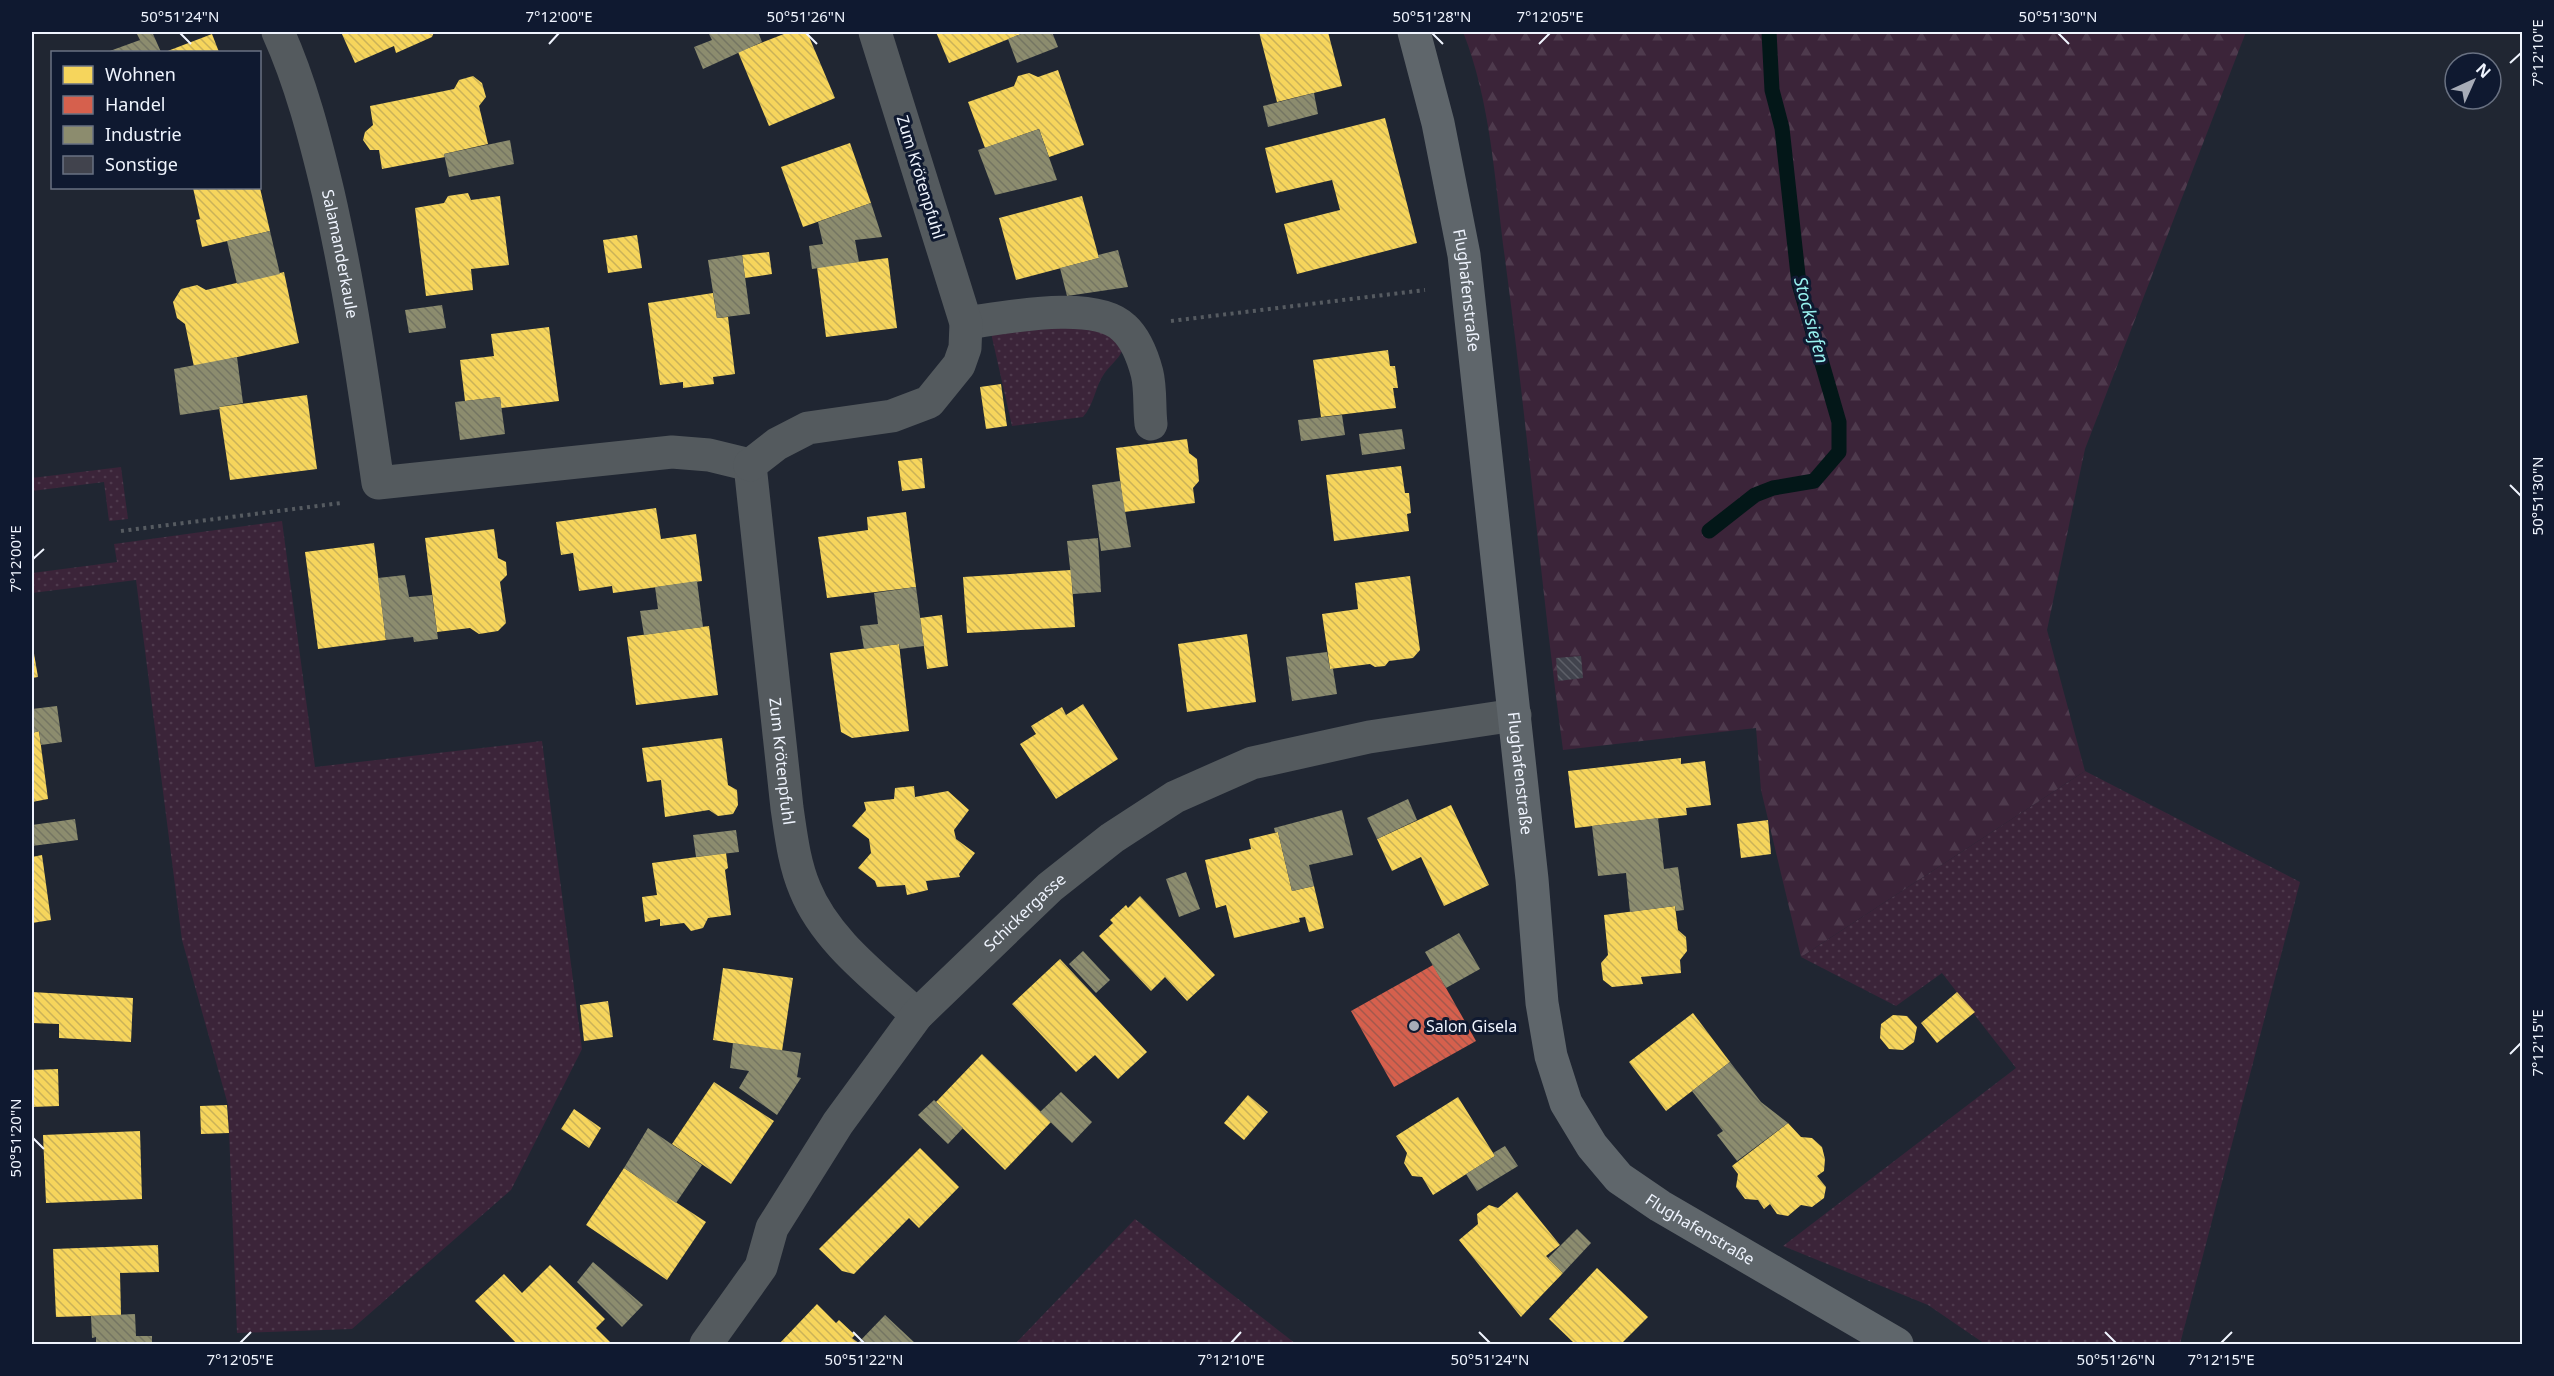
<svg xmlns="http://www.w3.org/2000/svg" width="2554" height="1376" viewBox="0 0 2554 1376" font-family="'Noto Sans',sans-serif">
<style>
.green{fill:url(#green-dots)}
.forest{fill:url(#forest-firs)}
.homes{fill:url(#homes-back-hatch)}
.shops{fill:url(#shops-back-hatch)}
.industry{fill:url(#industry-back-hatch)}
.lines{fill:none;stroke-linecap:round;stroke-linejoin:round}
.stream{stroke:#031718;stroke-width:15}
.building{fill:url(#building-back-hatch)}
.path{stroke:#565b61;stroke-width:4;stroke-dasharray:3 4.5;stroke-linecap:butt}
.street{stroke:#545a5e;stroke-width:33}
.secondary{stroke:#5f666b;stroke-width:33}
.ticks{fill:none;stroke:#eff4fe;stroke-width:2}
.poi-dot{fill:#a7acb7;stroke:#0f1930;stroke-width:2}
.labels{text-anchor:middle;stroke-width:6;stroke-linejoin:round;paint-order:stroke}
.street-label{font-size:16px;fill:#eff4fe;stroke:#0f1930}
.poi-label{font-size:16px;fill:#eff4fe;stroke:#0f1930;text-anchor:start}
.water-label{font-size:18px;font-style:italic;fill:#97f1ef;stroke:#0f1930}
.neatline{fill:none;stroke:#eff4fe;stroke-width:2}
.ticks-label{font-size:15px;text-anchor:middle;fill:#eff4fe}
</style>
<defs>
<pattern id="green-dots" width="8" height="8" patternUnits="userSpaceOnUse" patternTransform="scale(1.5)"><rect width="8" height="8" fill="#3b2439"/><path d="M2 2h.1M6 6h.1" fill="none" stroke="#4e3a4d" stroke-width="1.8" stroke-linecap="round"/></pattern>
<pattern id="forest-firs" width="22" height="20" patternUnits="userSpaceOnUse" patternTransform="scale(1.5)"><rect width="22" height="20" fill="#3b2439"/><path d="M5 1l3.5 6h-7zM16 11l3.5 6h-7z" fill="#4e3a4d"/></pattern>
<pattern id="homes-back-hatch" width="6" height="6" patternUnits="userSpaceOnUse" patternTransform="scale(1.5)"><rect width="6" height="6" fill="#f6d55c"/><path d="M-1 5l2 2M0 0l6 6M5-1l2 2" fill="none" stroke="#cab258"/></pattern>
<pattern id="shops-back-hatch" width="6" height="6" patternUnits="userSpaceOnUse" patternTransform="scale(1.5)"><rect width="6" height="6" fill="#d6604d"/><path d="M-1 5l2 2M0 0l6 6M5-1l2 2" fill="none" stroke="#a4584d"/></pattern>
<pattern id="industry-back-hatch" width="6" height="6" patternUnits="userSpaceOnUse" patternTransform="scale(1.5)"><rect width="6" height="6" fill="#8c8c6e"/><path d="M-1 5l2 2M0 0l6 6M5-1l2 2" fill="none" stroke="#747562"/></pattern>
<pattern id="building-back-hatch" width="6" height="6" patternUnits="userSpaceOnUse" patternTransform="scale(1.5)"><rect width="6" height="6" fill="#41434d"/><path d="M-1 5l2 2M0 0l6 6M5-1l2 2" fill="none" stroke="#5d5f68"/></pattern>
</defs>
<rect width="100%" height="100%" fill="#202632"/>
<!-- green -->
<g class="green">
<path d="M1002,327H1104L1122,351C1118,360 1110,365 1104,374C1095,387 1094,405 1083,417L1012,426L991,333Z"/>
<path d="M121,467L128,519L109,521L104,482L32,491V478Z"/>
<path d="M282,521L315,767L542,741L582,1049L511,1190L352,1329L237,1333L228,1105L182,940L136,580L32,593V573L117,562L114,544Z"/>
<path d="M2085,771L2300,882L2180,1344H1985L1928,1305L1783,1246L2016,1068L1942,973L1896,1006L1801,957Z"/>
<path d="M1135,1219L1296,1344H1015Z"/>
</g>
<!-- forest -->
<path class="forest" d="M1463,32H2246L2085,449L2047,630L2085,771L1801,957L1761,790L1756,728L1563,750C1541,587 1527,422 1505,259C1495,184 1491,102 1463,32Z"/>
<!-- homes -->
<g class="homes">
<path d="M341,32H434L432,37L396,53L394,46L355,63Z"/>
<path d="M789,32H807L835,98L769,126L738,52Z"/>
<path d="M936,32H1026L949,63Z"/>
<path d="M1259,32H1328L1342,86L1277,102Z"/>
<path d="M212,34L219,52H165Z"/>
<path d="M1058,70L1084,145L1049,157L1039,129L985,148L968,102L1014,86L1018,76L1029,73L1038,77Z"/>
<path d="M473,76L482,83L486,97L479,106L488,144L444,154L445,157L382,169L379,150H370L363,140L365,132L373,125L370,106L454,89L459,80Z"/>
<path d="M1385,118L1417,243L1297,274L1284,224L1340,210L1332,180L1276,193L1265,148Z"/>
<path d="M850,143L871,203L803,227L781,167Z"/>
<path d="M193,188H260L270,231L202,247L196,220L200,219Z"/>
<path d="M468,193L471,200L500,196L509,265L471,269L473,290L426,296L415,208L444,203L448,196Z"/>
<path d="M1082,196L1099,258L1016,280L999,218Z"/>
<path d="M637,235L642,268L608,273L603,240Z"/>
<path d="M769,252L772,274L745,278L742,255Z"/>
<path d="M888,258L897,328L826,337L817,267Z"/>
<path d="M284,272L299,343L194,367L185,324L177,318L173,302L181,289L197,285L206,290Z"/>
<path d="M713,293L717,318L728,317L735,374L713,377L714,384L683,388V382L660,385L648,303Z"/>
<path d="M549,327L559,401L501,408L500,397L465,401L460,360L494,356L491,334Z"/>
<path d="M1388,350L1390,366H1395L1398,388H1393L1396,408L1321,417L1313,360Z"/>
<path d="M1001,384L1007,426L986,429L980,387Z"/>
<path d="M307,395L317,469L230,480L219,407Z"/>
<path d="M1187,439L1189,453L1197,459L1199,481L1193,488L1195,503L1124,512L1116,448Z"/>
<path d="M922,458L925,488L902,491L898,461Z"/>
<path d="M1401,466L1405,493H1409L1411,513L1407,514L1409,531L1334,541L1326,475Z"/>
<path d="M656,508L661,539L696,534L702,581L613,593L612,586L579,591L573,553L561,555L556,522Z"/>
<path d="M906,512L916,587L827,598L818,537L868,530L867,517Z"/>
<path d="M494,529L498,558L506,562L507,575L500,582L506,623L498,631L479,634L470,628L437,632L425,538Z"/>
<path d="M374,543L386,640L318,649L305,552Z"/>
<path d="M1071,570L1075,627L967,633L963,577Z"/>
<path d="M1410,576L1420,650L1413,658L1389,661L1385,666L1375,667L1370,664L1330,669L1322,614L1358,609L1355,583Z"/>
<path d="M942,615L948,666L927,669L920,618Z"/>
<path d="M709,626L718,695L636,705L627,637Z"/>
<path d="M1247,634L1256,702L1187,712L1178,644Z"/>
<path d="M32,642L38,677L32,678Z"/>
<path d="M899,644L909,731L852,738L841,732L830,653Z"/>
<path d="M1083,704L1118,759L1056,799L1020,744L1036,734L1031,726L1062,707L1066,715Z"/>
<path d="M39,731L48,799L32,802V733Z"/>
<path d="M722,738L728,785L737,790L738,805L733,814L718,816L709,810L665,817L661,780L647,782L642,748Z"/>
<path d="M1681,758V764L1705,761L1711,805L1686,808L1687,815L1575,828L1568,771Z"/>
<path d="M914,786L915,797L948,791L969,810L954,830L956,839L975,853L959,874L960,877L926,881L928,890L907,895L905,885L877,887L875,881L858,868L871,853L869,839L852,826L866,810L864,802L894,799L895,788Z"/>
<path d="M1451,805L1489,885L1444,906L1421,857L1392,871L1377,839Z"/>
<path d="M1768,820L1771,854L1741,858L1737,824Z"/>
<path d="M1278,832L1292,891L1314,886L1324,928L1309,932L1305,917L1299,918L1300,922L1234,938L1226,905L1216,908L1205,860L1251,849L1249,839Z"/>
<path d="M726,853L728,868L725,870L731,915L708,918L703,928L691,931L684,923L660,926V919L645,922L642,897L657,895L652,863Z"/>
<path d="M42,855L51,920L32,923V857Z"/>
<path d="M1140,896L1215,975L1187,1001L1165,977L1151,991L1099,936L1113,923L1110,920L1126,905L1128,908Z"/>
<path d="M1675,906L1678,930L1686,937L1687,951L1680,960L1681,973L1641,977L1643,984L1612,987L1603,980L1601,963L1608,955L1604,915Z"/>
<path d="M1060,959L1147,1052L1118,1079L1095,1055L1076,1072L1012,1004Z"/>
<path d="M723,968L793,978L782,1051L713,1040Z"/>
<path d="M32,992L133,998L131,1042L59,1038V1024L32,1023Z"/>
<path d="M1957,992L1975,1012L1937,1043L1921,1023Z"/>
<path d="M608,1001L613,1037L584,1041L580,1005Z"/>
<path d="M1693,1013L1730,1062L1666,1111L1629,1062Z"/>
<path d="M1893,1015L1907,1016L1917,1027L1914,1042L1903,1050L1889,1049L1880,1038L1881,1024Z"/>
<path d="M982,1054L1051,1122L1005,1170L936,1102Z"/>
<path d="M58,1069L59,1106L32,1107V1070Z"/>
<path d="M714,1082L774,1121L731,1184L672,1144Z"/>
<path d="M1248,1095L1268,1112L1244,1140L1224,1123Z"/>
<path d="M1458,1097L1495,1156L1433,1195L1422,1177L1412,1176L1404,1163L1407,1153L1396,1136Z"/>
<path d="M227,1105L229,1133L201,1134L200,1106Z"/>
<path d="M574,1109L601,1128L589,1148L561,1129Z"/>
<path d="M1788,1123L1801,1137L1812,1138L1822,1147L1825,1159L1824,1171L1817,1176L1826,1187L1824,1198L1812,1207L1801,1205L1788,1216L1777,1214L1770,1204L1764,1209L1758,1200L1745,1199L1736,1187L1738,1174L1732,1166Z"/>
<path d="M140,1131L142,1199L46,1203L43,1135Z"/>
<path d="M920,1148L959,1187L919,1228L909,1218L854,1274L842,1271L819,1249Z"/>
<path d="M624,1168L706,1222L667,1280L586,1225Z"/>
<path d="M1517,1192L1560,1245L1546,1256L1563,1273L1521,1317L1459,1240L1478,1224L1477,1214L1489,1205L1498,1208Z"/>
<path d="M158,1245L159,1272L120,1273L121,1315L56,1317L53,1249Z"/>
<path d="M550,1265L605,1319L596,1328L612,1344H517L475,1301L504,1274L522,1293Z"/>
<path d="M1597,1268L1648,1317L1621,1344H1575L1549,1319Z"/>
<path d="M817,1304L836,1323L839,1320L855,1335L852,1338L860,1344H779Z"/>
</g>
<!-- shops -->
<path class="shops" d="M1433,965L1476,1041L1394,1087L1351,1011Z"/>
<!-- industry -->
<g class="industry">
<path d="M136,32H159L153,34L161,52H107L140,40Z"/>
<path d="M708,32H758L762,42L703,69L694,47L712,40Z"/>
<path d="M1026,32H1052L1058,47L1017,63L1008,39Z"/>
<path d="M1314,93L1318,114L1268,127L1263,106Z"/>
<path d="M1039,129L1057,180L995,195L978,150Z"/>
<path d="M510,140L514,164L449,177L444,154Z"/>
<path d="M871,203L882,237L855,240L859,262L812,269L809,246L823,244L818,222Z"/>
<path d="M270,231L280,274L237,284L227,241Z"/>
<path d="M1118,250L1128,287L1067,296L1060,268L1099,258L1098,255Z"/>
<path d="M742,255L750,314L717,318L708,260Z"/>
<path d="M442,305L446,328L409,333L405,310Z"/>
<path d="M237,357L243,403L219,407L220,409L180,415L174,369Z"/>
<path d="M500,397L505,434L460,440L455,402Z"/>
<path d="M1342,415L1345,435L1301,441L1298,420Z"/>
<path d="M1402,429L1405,449L1362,455L1359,434Z"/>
<path d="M1120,481L1131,547L1101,551L1092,485Z"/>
<path d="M1098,538L1101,592L1073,594L1067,541Z"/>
<path d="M405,575L409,597L432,595L438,639L414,642L413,637L386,640L378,578Z"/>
<path d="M697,581L703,627L644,635L640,611L658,609L655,587Z"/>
<path d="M916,587L924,646L900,649L899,644L864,649L860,626L878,624L874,593Z"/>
<path d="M1327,652L1330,669H1333L1337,694L1292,701L1286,657Z"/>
<path d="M57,706L62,742L41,745L39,731L32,733V709Z"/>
<path d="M1408,799L1417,820L1377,839L1367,818Z"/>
<path d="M1342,810L1353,855L1309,865L1314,886L1292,891L1278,832H1275L1274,828Z"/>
<path d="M1658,818L1664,869L1678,867L1684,910L1676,911L1675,906L1630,912L1626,873L1598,876L1592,826Z"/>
<path d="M75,819L78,840L32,846V825Z"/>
<path d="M736,830L739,852L696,857L693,835Z"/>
<path d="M1186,872L1200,909L1179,917L1166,879Z"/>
<path d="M1459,933L1480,969L1446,988L1425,952Z"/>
<path d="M1083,951L1110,980L1096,993L1069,964Z"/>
<path d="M733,1043L801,1053L797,1077L801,1078L777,1115L739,1088L749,1071L730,1068Z"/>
<path d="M1730,1062L1761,1102L1788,1123L1737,1161L1717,1135L1723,1131L1692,1091Z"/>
<path d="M1061,1092L1092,1122L1072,1143L1040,1112Z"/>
<path d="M934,1100L963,1128L948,1144L918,1115Z"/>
<path d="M648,1128L702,1165L676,1203L624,1168Z"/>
<path d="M1505,1146L1518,1166L1477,1191L1466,1174L1495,1156L1493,1153Z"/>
<path d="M1577,1229L1591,1243L1563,1273L1548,1258Z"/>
<path d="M593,1262L643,1305L622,1327L577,1282Z"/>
<path d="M135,1314L136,1336H152V1344H96V1337L92,1338L91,1316Z"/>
<path d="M885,1315L916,1344L858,1343Z"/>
</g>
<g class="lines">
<!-- stream -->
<path class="stream" d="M1709,531L1755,495L1773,488L1814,481L1839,452V422L1799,284L1782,128L1772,90L1769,32"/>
</g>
<!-- building -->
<path class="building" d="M1581,656L1583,678L1558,681L1556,658Z"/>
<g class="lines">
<!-- path -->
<g class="path">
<path d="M1171,321L1425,290"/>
<path d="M121,531L341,503"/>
</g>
<!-- street -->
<g class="street">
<path id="s1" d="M278,32C301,83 315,138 328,192C350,288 364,386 378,483L672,452L709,455L750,465"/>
<path d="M966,323C1004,318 1095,299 1124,328C1136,339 1143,358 1147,373C1151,389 1149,408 1151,424"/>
<path id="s2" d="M750,465L787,808C791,835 794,863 805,889C826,941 877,978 917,1015"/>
<path d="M750,465L777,444L808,428L892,416L929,402L959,365L965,348L966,323L875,32"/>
<path id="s3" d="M706,1344L761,1267L772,1228L838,1123L917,1015L1050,887L1112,838L1175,797L1252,763L1369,737L1515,715"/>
</g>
<!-- secondary -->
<path class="secondary" id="s4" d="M1414,32L1438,123L1464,255L1532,879L1542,1003L1551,1056L1566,1103L1592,1146L1619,1178L1660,1206L1897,1344"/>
</g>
<!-- ticks -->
<path class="ticks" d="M180,33L191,44M806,33L817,44M1432,33L1443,44M2058,33L2069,44M549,44L559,33M1539,44L1550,33M2510,63L2521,53M2510,485L2521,496M33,559L44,549M2510,1054L2521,1043M33,1138L44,1149M853,1332L864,1343M1479,1332L1490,1343M2105,1332L2116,1343M240,1343L251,1332M1231,1343L1241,1332M2221,1343L2232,1332"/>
<!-- markers -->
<circle class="poi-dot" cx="1414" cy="1026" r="6"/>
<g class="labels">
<!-- street labels -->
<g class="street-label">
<text transform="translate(921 177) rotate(73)" y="6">Zum Krötenpfuhl</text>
<text dy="6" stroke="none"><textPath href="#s1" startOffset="231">Salamanderkaule</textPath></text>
<text dy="6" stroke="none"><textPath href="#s4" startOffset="264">Flughafenstraße</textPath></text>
<text dy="6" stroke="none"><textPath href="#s2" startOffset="298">Zum Krötenpfuhl</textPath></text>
<text dy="6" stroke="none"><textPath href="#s4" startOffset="750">Flughafenstraße</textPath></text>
<text dy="6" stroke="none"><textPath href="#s3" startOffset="542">Schickergasse</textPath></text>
<text dy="6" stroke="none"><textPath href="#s4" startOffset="1272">Flughafenstraße</textPath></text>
</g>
<!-- poi labels -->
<g class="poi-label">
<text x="1426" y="1032">Salon Gisela</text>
</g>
<!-- water labels -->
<g class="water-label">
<text transform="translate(1811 320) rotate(75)" y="6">Stocksiefen</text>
</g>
</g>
<!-- border -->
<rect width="2554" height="1376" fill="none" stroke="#0f1930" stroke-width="66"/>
<!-- legend -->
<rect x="51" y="51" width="210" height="138" fill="#0f1930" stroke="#697182" stroke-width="1.5"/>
<rect x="63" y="66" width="30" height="18" fill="#f6d55c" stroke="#697182" stroke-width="1.5"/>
<text x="105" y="81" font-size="18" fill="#eff4fe">Wohnen</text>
<rect x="63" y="96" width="30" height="18" fill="#d6604d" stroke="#697182" stroke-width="1.5"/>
<text x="105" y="111" font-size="18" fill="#eff4fe">Handel</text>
<rect x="63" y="126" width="30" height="18" fill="#8c8c6e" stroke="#697182" stroke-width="1.5"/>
<text x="105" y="141" font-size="18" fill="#eff4fe">Industrie</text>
<rect x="63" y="156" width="30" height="18" fill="#41434d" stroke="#697182" stroke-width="1.5"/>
<text x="105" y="171" font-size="18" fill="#eff4fe">Sonstige</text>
<!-- north arrow -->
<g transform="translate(2473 81) rotate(45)"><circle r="28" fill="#0f1930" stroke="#697182" stroke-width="1.5"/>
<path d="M0-4.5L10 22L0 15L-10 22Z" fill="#a7acb7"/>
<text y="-9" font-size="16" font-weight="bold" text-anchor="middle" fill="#eff4fe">N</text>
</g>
<rect x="33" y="33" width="2488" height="1310" class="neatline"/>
<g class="ticks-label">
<text x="180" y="22">50°51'24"N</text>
<text x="559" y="22">7°12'00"E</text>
<text x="806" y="22">50°51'26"N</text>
<text x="1432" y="22">50°51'28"N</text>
<text x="1550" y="22">7°12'05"E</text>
<text x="2058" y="22">50°51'30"N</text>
<text transform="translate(2538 53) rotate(-90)" y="5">7°12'10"E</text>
<text transform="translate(2538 496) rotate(-90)" y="5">50°51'30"N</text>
<text transform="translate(16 559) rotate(-90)" y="5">7°12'00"E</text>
<text transform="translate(2538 1043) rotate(-90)" y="5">7°12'15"E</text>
<text transform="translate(16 1138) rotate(-90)" y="5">50°51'20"N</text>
<text x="240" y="1365">7°12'05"E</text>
<text x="864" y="1365">50°51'22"N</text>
<text x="1231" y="1365">7°12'10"E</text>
<text x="1490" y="1365">50°51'24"N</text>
<text x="2116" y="1365">50°51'26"N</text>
<text x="2221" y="1365">7°12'15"E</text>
</g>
</svg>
